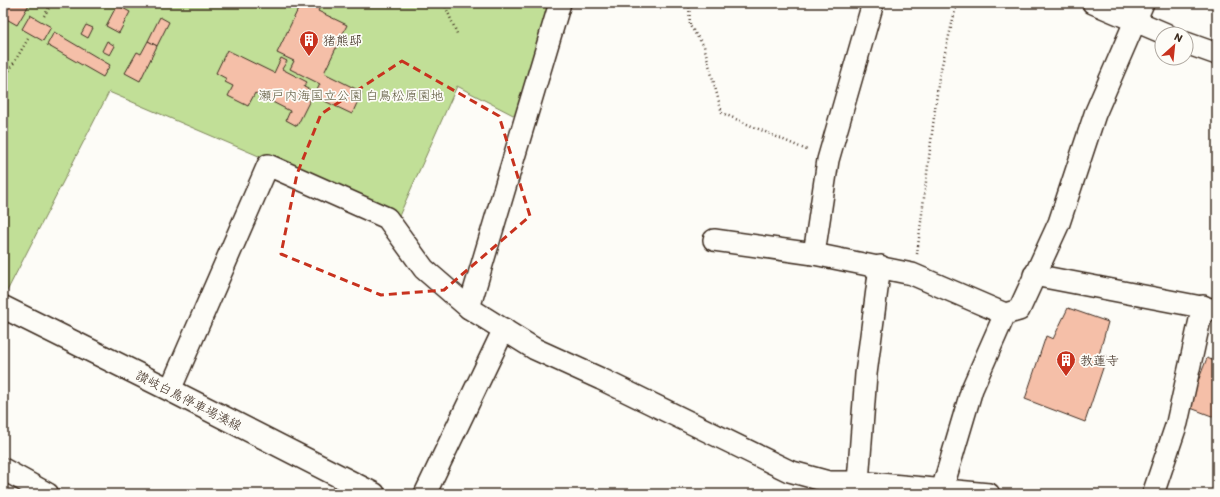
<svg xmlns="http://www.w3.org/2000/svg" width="1220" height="497" viewBox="0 0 1220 497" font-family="Itim,'Klee One',sans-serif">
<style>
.green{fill:#c1df97;stroke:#7e845a}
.building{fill:#f5bfa8;stroke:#3b2a1e}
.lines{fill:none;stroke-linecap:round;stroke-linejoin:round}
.street-casing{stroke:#3b2a1e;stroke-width:24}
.secondary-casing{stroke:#3b2a1e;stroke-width:25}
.path{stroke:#3b2a1e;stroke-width:2.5;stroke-dasharray:1 3;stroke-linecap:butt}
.street{stroke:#fdfcf7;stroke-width:21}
.secondary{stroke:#fdfcf7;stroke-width:22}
.marked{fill:none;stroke:#c8321e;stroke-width:3;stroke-dasharray:8 5;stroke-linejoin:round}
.labels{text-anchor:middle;stroke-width:3.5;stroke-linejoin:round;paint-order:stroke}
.poi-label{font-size:13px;fill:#3b2a1e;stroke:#fdfcf7;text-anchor:start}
.park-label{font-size:13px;fill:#5c573c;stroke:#fdfcf7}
.street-label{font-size:13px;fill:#3b2a1e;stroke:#fdfcf7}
</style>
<rect width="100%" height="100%" fill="#fdfcf7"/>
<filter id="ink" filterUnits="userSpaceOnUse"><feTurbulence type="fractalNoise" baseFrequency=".025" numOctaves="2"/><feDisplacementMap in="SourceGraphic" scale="8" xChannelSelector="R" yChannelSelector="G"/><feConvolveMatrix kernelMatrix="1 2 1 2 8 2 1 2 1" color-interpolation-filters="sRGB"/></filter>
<g filter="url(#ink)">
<!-- green -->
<path class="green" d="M3,3H555L517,117L457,86L399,216L109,92L5,295L3,294Z"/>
<!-- building -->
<g class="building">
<path d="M3,3H30L17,25L3,17Z"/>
<path d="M301,3H322L318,11L347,25L324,73L362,92L352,114L314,96L320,84L290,69L294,61L277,53Z"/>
<path d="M117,5L130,12L119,33L106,26Z"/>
<path d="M30,15L51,27L43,41L22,29Z"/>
<path d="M160,17L169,22L157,46L148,41Z"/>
<path d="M86,25L93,28L88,38L81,34Z"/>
<path d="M54,32L110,65L103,77L47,45Z"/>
<path d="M107,41L115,46L110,55L102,51Z"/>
<path d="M148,41L157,46L140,81L125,73L137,52L141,54Z"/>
<path d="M227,50L274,73L281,58L287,61L282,69L307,82L304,87L314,92L297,126L286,120L290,111L255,93L248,106L228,96L233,86L225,82L227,79L216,73Z"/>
<path d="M1068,308L1108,322L1099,355L1107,356L1085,422L1025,399L1046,336L1053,339Z"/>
<path d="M1207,358L1217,362V418L1188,407Z"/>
</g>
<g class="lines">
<defs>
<g id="street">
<path d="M1093,3L1166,34"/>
<path d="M1186,43L1217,54"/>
<path d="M714,240L814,254L912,274L1005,314"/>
<path d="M814,254L828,160L873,3"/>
<path d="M1034,275L1217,310"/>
<path d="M469,308L560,3"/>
<path d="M170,390L268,165L387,218L424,269L469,308L535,349L601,379L789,471L829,482H858L989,494"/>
<path d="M3,469L48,494"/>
<path d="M942,490L972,389L1005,314L1019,310L1059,223L1095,114L1143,3"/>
<path d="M853,493L858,482L866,374L880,266"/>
<path d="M425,494L504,329"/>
<path d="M1153,494L1177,423L1203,306"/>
</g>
<path id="secondary" d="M3,307L170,390L374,494"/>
</defs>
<!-- street casing -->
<use href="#street" class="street-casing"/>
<!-- secondary casing -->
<use href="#secondary" class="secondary-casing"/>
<!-- path -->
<g class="path">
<path d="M444,3L458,36"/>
<path d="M689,3L690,26L704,46L722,113L809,151"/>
<path d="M44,16L52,3"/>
<path d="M3,81L28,39"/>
<path d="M917,254L939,77L957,3"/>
</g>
<!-- street -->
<use href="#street" class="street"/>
<!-- secondary -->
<use href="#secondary" class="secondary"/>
</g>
</g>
<!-- marked area -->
<path class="marked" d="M402,61L499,116L530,216L444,290L381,295L281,254L297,174L321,114Z"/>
<!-- icons -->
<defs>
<symbol id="building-pin" viewBox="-11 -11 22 30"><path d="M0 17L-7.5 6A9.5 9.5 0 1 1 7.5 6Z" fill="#c8321e" stroke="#fdfcf7"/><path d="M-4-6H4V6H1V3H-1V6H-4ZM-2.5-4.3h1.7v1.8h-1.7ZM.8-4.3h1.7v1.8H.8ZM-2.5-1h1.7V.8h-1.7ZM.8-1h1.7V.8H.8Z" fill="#fff"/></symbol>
</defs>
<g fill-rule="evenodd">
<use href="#building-pin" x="298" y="29" width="22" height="30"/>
<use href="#building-pin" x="1055" y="349" width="22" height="30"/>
</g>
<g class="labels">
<!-- poi labels -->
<g class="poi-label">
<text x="323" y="45">猪熊邸</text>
<text x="1080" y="365">教蓮寺</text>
</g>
<!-- park labels -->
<g class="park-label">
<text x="351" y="100">瀬戸内海国立公園 白鳥松原園地</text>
</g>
<!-- street labels -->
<g class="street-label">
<text transform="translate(189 400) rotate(27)" y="5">讃岐白鳥停車場湊線</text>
</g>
</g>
<!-- margin -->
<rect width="1220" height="497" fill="none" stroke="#fdfcf7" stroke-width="16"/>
<rect x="8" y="8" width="1204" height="481" fill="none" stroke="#3b2a1e" stroke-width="1.5" filter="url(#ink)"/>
<!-- north arrow -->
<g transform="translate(1174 46) rotate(27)"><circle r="19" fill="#fdfcf7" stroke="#afa8a0"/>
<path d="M0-3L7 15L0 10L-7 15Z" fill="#c8321e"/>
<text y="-6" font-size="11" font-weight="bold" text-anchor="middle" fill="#3b2a1e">N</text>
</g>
</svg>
